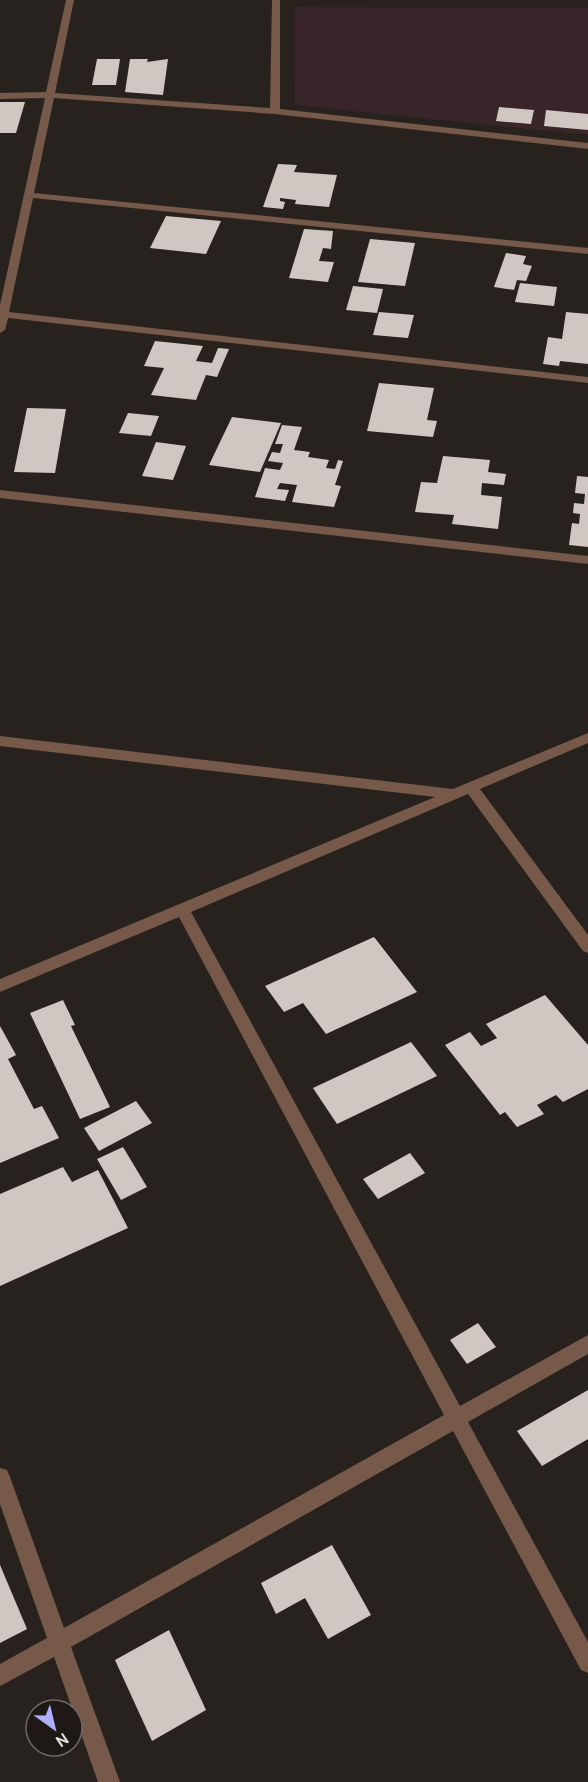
<svg xmlns="http://www.w3.org/2000/svg" width="588" height="1782" viewBox="0 0 588 1782" font-family="Cabin,sans-serif">
<style>
.education{fill:#382529}
.building{fill:#d0c7c2}
.lines{fill:none;stroke-linecap:round;stroke-linejoin:round}
.minor{fill:#77594a;fill-rule:evenodd}
</style>
<rect width="100%" height="100%" fill="#28221e"/>
<!-- education -->
<path class="education" d="M294,7L588,8V135L295,105Z"/>
<!-- building -->
<g class="building">
<path d="M97,59H120L116,85H92Z"/>
<path d="M130,59H148L147,62L168,59L163,95L125,92Z"/>
<path d="M0,102H25L16,133H0Z"/>
<path d="M499,107L534,110L531,124L496,121Z"/>
<path d="M546,110L588,114V130L544,126Z"/>
<path d="M278,164L297,165L294,172L337,175L329,207L295,204L296,200L280,198V201L285,202L283,209L263,207Z"/>
<path d="M166,216L221,221L206,254L150,248Z"/>
<path d="M304,229L333,231L331,249L323,248L319,261L334,262L328,282L289,278Z"/>
<path d="M370,239L415,243L405,286L358,282Z"/>
<path d="M506,253L526,256L523,264L532,266L526,281L517,280L514,290L494,287Z"/>
<path d="M520,283L557,287L554,306L515,302Z"/>
<path d="M353,286L383,289L377,313L346,310Z"/>
<path d="M379,312L414,315L408,338L373,335Z"/>
<path d="M566,312L588,314V364L560,361L559,366L543,364L548,337L562,339Z"/>
<path d="M155,341L203,346L196,361L212,363L218,348L229,349L217,377L206,375L196,400L151,395L164,368L144,366Z"/>
<path d="M379,383L434,388L427,420L437,421L433,437L367,431Z"/>
<path d="M27,408L66,409L55,473L14,472Z"/>
<path d="M128,413L159,416L151,436L119,433Z"/>
<path d="M232,417L281,423L260,472L209,465Z"/>
<path d="M282,425L302,427L294,450L310,452L308,457L329,460L326,468L335,469L338,460L343,461L335,485L341,486L334,507L292,502L297,485L280,483L277,489L289,490L285,501L255,497L265,468L280,470L283,463L268,461L272,452L280,453L283,444H275Z"/>
<path d="M156,442L186,446L173,480L142,476Z"/>
<path d="M443,456L490,460L488,472L506,474L504,485L482,483L481,495L502,497L498,529L452,524L454,515L415,512L421,482L437,483Z"/>
<path d="M577,476L588,477V547L569,545L572,523L579,524L580,514L573,513L574,503L584,504L585,494L575,493Z"/>
<path d="M374,937L417,992L326,1034L303,1003L284,1012L265,986Z"/>
<path d="M545,995L588,1045V1089L563,1102L556,1095L537,1105L544,1114L517,1127L505,1112L500,1115L445,1045L470,1032L481,1046L497,1038L486,1024Z"/>
<path d="M63,1000L75,1025L71,1026L110,1107L80,1119L30,1013Z"/>
<path d="M0,1026L16,1055L8,1059L34,1109L42,1106L59,1138L0,1163Z"/>
<path d="M411,1042L437,1076L337,1124L313,1088Z"/>
<path d="M136,1101L152,1123L99,1151L84,1128Z"/>
<path d="M123,1147L147,1187L121,1200L97,1159Z"/>
<path d="M410,1153L425,1173L378,1199L363,1179Z"/>
<path d="M63,1167L72,1182L98,1170L128,1228L0,1286V1194Z"/>
<path d="M478,1323L496,1347L467,1364L450,1340Z"/>
<path d="M588,1390V1439L542,1466L517,1431Z"/>
<path d="M332,1545L371,1615L328,1639L305,1598L276,1614L261,1583Z"/>
<path d="M0,1565L27,1629L0,1643Z"/>
<path d="M169,1630L206,1710L152,1741L115,1660Z"/>
</g>
<g class="lines">
<!-- minor -->
<g class="minor">
<path d="M66,0H74L55,93L270,108L272,0H280V109L588,143V149L275,114L54,98L34,193L588,248V254L33,198L9,312L588,377V383L8,318L5,330L0,333V305L45,98L0,99V93L46,92Z"/>
<path d="M0,490L588,556V564L0,498Z"/>
<path d="M588,733V743L480,789L588,935V953L583,951L468,794L191,912L460,1406L588,1335V1354L468,1422L588,1642V1673L581,1670L453,1431L71,1647L120,1782H98L54,1657L0,1686V1664L47,1638L0,1504V1468L7,1470L10,1477L64,1628L444,1415L179,917L0,992V979L435,797L0,746V736L453,789Z"/>
</g>
</g>
<!-- north arrow -->
<g transform="translate(54 1728) rotate(146)"><circle r="28" fill="#1f1915" stroke="#6e6965" stroke-width="1.5"/>
<path d="M0-4.5L10 22L0 15L-10 22Z" fill="#aeaefa"/>
<text y="-9" font-size="16" font-weight="bold" text-anchor="middle" fill="#e4e0dd">N</text>
</g>
</svg>
